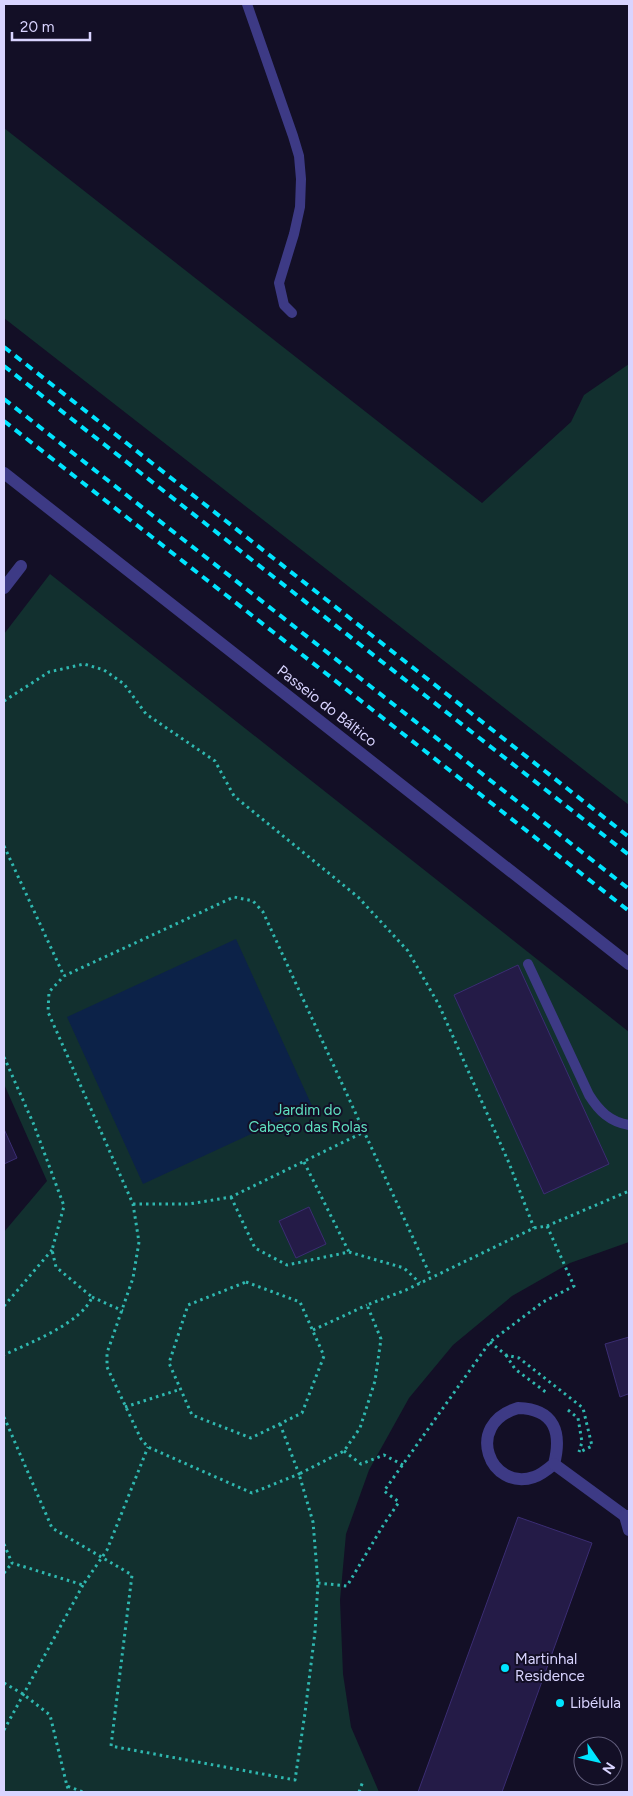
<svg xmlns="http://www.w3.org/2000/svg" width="633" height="1796" viewBox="0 0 633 1796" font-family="Figtree,sans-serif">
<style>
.green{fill:#12302f}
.water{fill:#0c2248}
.building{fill:#241b47;stroke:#3b2d73}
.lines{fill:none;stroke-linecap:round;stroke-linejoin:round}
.path{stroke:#2fb8b0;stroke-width:3;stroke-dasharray:2.5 4;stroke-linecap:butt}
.service{stroke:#3d3a85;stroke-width:10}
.minor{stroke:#3d3a85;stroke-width:12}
.rail{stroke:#00e5ff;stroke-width:4;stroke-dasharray:8 6;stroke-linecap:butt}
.poi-dot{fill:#00e5ff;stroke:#130f26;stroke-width:2}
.labels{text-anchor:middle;stroke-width:4;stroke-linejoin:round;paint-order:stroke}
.street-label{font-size:15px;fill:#d9d4ff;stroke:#130f26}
.park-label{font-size:15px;fill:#5fe0c0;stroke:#130f26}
.poi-label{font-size:15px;fill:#d9d4ff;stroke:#130f26;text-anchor:start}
</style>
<rect width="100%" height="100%" fill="#130f26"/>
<!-- green -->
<g class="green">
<path d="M4,128L482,503L571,422L584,395L629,364V805L4,318Z"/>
<path d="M50,574L629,1032V1242L570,1263L512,1296L453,1345L409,1398L369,1470L346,1534L340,1600L343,1674L351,1727L379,1792H4V1232L47,1181L4,1084V634Z"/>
</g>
<!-- water -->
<path class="water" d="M236,939L312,1106L143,1184L67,1017Z"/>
<!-- building -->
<g class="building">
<path d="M518,965L609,1164L544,1194L454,995Z"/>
<path d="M4,1129L17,1158L4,1164Z"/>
<path d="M309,1207L326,1244L296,1258L279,1221Z"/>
<path d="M629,1337V1397L628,1394L620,1397L605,1344Z"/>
<path d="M518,1517L592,1543L502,1792H418Z"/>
</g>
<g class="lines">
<!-- path -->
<g class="path">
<path d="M4,701L49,672L84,664L104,670L124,684L146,714L215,761L234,796L358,897L408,951L439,1005L509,1163L534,1228"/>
<path d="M4,846L64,976"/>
<path d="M4,1057L34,1125L64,1206L52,1250L56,1267L92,1297C82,1323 29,1343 4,1355"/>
<path d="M304,1162L349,1252"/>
<path d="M231,1197L255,1248L287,1265L349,1252L404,1268L420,1283"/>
<path d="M133,1204H189L231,1197L364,1132"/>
<path d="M246,1282L300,1302L324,1356L302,1413L251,1438L192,1415L169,1363L188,1305Z"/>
<path d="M92,1297L123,1311"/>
<path d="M4,1306L52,1250"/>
<path d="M313,1330L367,1305"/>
<path d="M490,1342L506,1355L519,1358L583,1408L592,1446L580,1452"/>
<path d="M506,1355L515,1369L547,1393"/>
<path d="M125,1407L181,1389"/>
<path d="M568,1410L578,1418L582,1442L579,1452"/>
<path d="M4,1417L52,1528L132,1575L111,1746L295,1780L305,1713L315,1632L318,1583L313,1522L299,1474L344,1451L360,1428L375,1381L381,1339L367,1305L406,1290L534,1228L547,1226L629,1191"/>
<path d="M280,1424L299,1474L252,1493L148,1447L141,1439L107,1367V1353L133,1278L139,1242L133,1204L48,1012L49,992L64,976L234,897L253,901L263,912L431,1277"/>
<path d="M344,1451L361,1464L384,1455L403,1465"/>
<path d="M4,1544L12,1563L83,1585L107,1550L148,1447"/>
<path d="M4,1573L12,1563"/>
<path d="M318,1583L347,1586L384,1524L399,1502L384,1491L490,1342L543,1302L574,1286L547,1226"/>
<path d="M4,1683L23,1694L50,1715L67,1786L83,1792"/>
<path d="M4,1730L83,1585"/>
<path d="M67,1786L70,1792"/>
<path d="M359,1792L363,1781"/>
</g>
<!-- service -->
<g class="service">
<path d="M247,4L293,136L299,156L301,179L300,207L294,234L279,283L284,305L292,313"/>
<path d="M528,964L589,1095C599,1111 610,1122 629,1125"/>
</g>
<!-- minor -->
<g class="minor">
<path d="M4,473L629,964"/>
<path d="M4,588L21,566"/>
<path d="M518,1408C555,1409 562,1433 554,1464C548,1469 541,1475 534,1477C490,1492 463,1424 518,1408Z"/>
<path d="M554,1464L625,1516H629"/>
<path d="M625,1516L629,1530"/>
</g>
<!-- rail -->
<g class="rail">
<path d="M4,347L629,837"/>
<path d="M4,366L629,855"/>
<path d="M4,399L629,889"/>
<path d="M4,421L629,911"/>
</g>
</g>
<!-- markers -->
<g class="poi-dot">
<circle cx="505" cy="1668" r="5"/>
<circle cx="560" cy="1703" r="5"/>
</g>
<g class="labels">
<!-- street labels -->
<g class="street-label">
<text transform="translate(327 706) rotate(38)" y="5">Passeio do Báltico</text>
</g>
<!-- park labels -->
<g class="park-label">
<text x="308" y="1115">Jardim do<tspan x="308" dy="17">Cabeço das Rolas</tspan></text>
</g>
<!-- poi labels -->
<g class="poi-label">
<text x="515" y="1664">Martinhal<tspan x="515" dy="17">Residence</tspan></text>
<text x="570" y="1708">Libélula</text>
</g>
</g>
<!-- border -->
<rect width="633" height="1796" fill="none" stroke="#d9d4ff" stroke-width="10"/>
<!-- north arrow -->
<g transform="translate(598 1761) rotate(124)"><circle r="24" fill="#130f26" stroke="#625e7d"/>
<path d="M0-4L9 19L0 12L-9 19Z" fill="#00e5ff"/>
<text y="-8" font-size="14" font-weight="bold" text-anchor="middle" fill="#d9d4ff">N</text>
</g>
<!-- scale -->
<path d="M12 32v8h78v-8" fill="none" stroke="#d9d4ff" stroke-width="2.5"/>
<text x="20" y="32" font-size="15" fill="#d9d4ff" stroke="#130f26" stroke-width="4" paint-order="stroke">20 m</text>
</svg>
